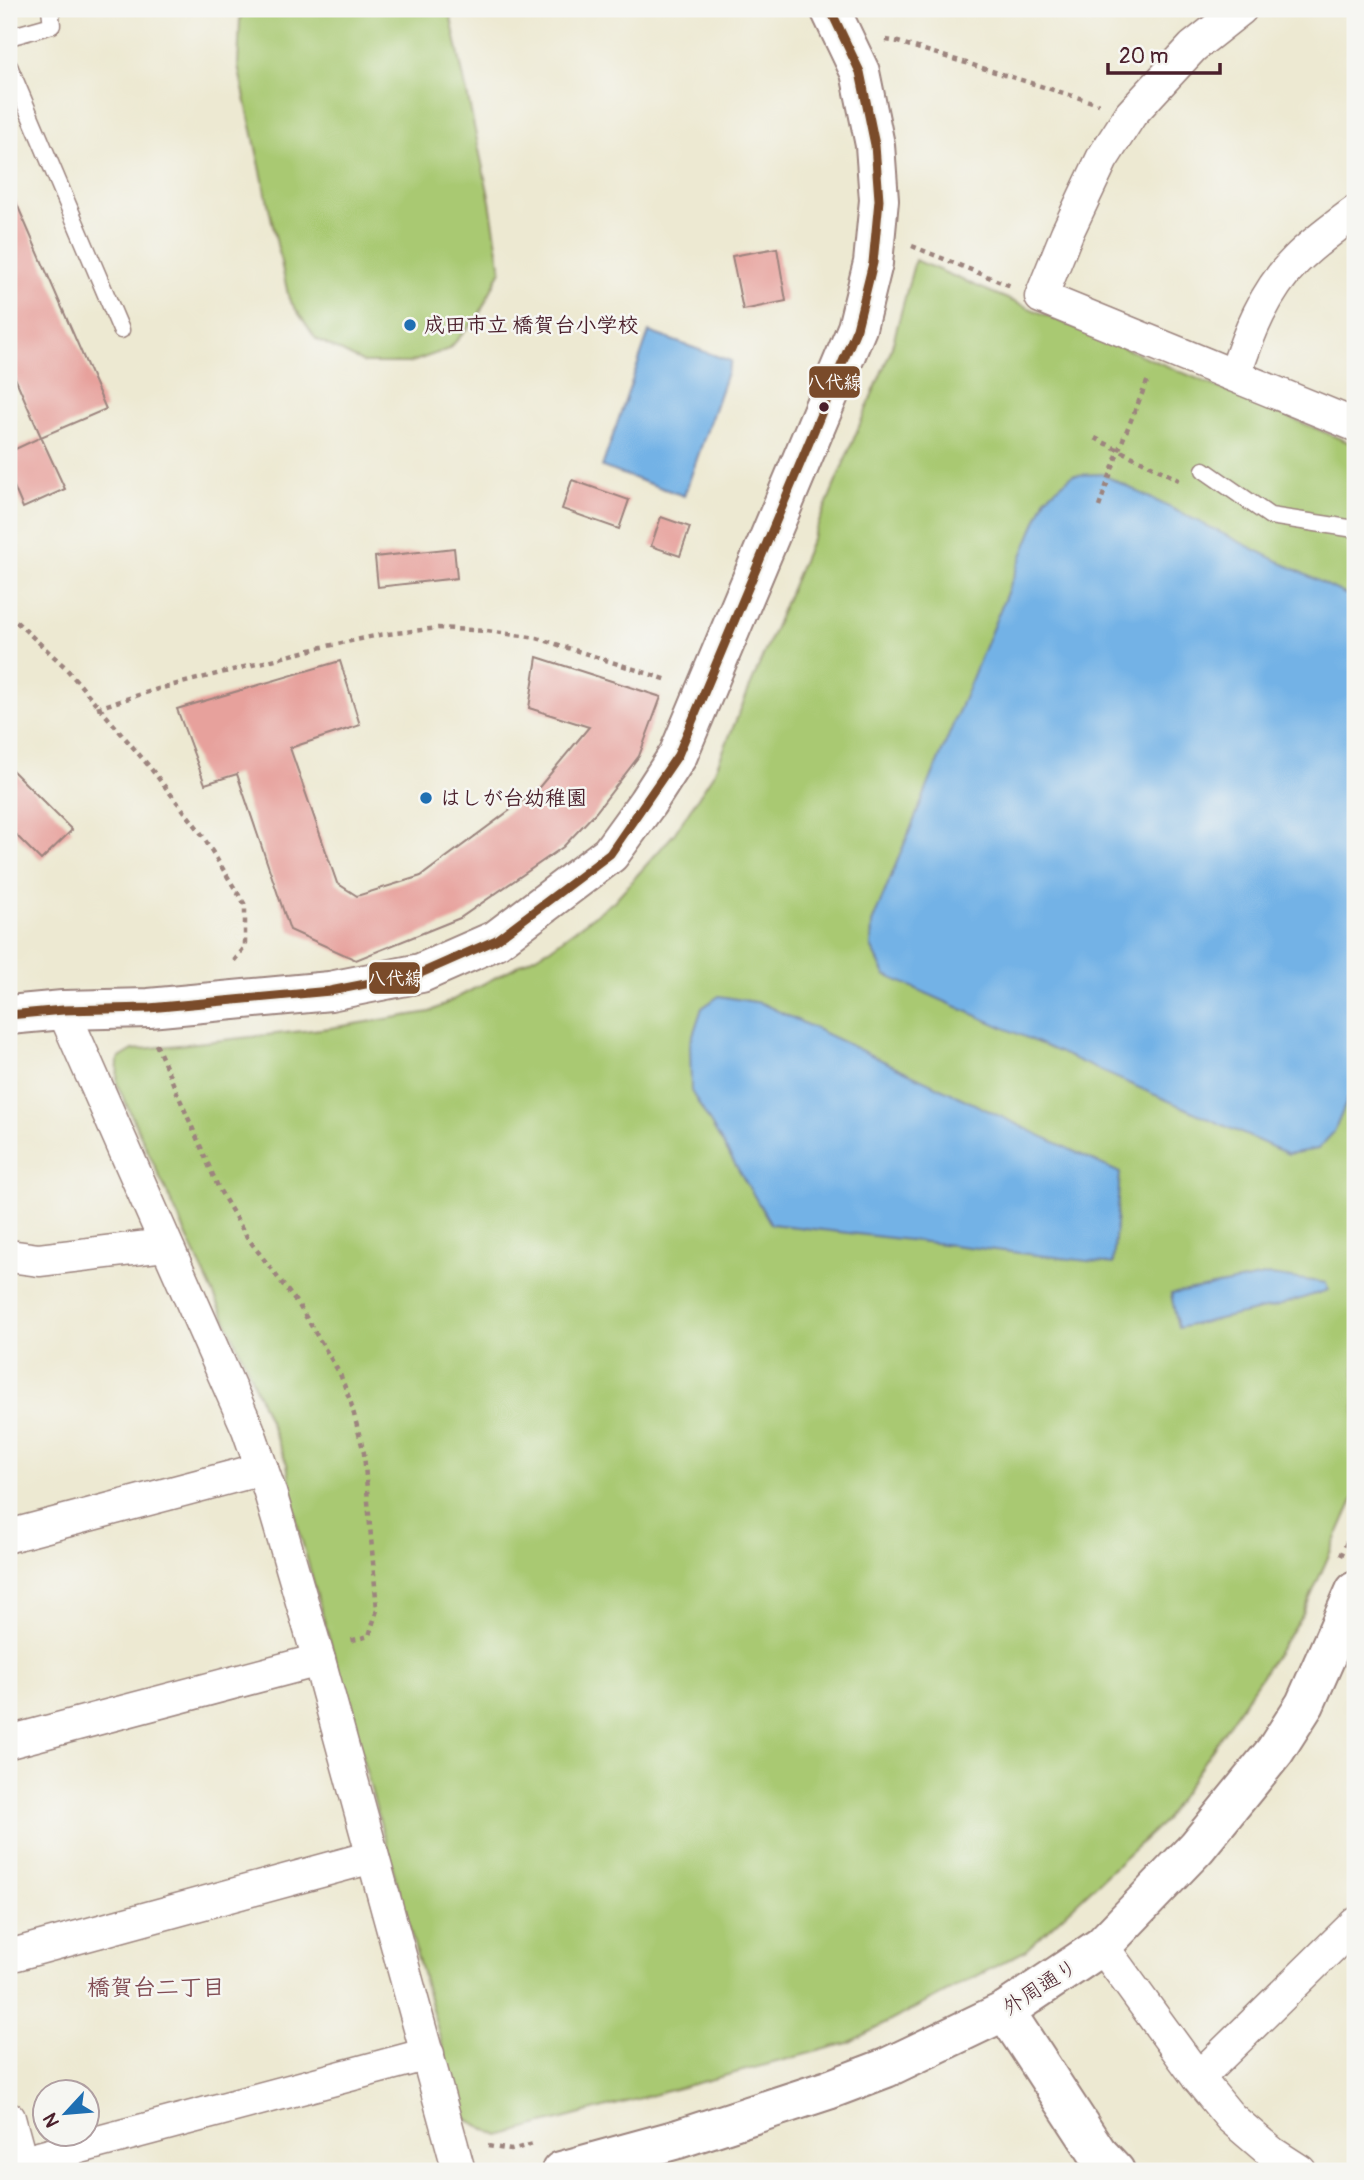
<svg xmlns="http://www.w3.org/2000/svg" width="1364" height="2180" viewBox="0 0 1364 2180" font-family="Pangolin,'Klee One',sans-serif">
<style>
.green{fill:#a9c972;stroke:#7a744e;stroke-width:2}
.water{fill:#73b2e6;stroke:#5e6888;stroke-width:2}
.building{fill:#e7a19c}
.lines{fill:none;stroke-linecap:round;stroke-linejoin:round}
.lane-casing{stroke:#9c847e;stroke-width:19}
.street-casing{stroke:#9c847e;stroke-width:35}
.secondary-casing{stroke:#9c847e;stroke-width:42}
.path{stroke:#9c847e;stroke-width:4.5;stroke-dasharray:5 5;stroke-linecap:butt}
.lane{stroke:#fff;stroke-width:16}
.street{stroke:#fff;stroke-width:32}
.secondary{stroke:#fff;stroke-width:38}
.bus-1-casing{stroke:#f6f6f2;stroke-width:14}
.bus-1{stroke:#7a4b2a;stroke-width:9}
.poi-dot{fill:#1f6fb2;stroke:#f6f6f2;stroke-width:2.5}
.bus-dot{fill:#4a1f2b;stroke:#f6f6f2;stroke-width:2.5}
.labels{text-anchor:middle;stroke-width:5;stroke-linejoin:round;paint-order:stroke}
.poi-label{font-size:21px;font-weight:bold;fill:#4a1f2b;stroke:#f6f6f2;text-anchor:start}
.street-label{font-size:21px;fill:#4a1f2b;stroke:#f6f6f2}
.neighbourhood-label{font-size:23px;font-weight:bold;fill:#814c53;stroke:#f6f6f2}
.line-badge{stroke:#f6f6f2;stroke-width:2.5}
.badge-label{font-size:19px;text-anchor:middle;font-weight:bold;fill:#fff}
</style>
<rect width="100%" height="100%" fill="#f6f6f2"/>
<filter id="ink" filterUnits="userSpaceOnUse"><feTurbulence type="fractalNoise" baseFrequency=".0143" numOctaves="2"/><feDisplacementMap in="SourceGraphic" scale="14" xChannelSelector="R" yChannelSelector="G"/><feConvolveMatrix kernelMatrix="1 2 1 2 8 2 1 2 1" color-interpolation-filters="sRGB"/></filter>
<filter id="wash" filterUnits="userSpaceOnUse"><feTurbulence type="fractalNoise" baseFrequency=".00686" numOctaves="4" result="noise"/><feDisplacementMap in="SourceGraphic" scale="28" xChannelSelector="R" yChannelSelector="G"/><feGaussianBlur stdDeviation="1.57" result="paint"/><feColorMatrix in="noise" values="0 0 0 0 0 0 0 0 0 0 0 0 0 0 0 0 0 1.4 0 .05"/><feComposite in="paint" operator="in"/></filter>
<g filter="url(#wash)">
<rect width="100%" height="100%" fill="#ede9d2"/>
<!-- green -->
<g class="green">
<path d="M245,9H449L490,201L501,270L478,317L449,349L409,363H364L316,339L289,299L238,66L240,19Z"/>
<path d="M915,260L1355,445V1496L1303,1614L1164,1821L1025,1951L848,2043L499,2136L462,2117L297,1523L287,1464L243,1358L117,1084L118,1059L133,1050L330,1028L430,1012L549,949L614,901L674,834L714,773L891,350Z"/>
</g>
<!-- water -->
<g class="water">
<path d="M649,332L731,361L684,496L602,467Z"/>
<path d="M1102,474L1355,599V1082L1334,1132L1318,1149L1288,1154L885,975L871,946L872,923L1046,497L1073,475Z"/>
<path d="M719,996L761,1003L1120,1173L1113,1264L771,1224L691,1091L690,1044L702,1008Z"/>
<path d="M1270,1275L1326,1283L1328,1290L1278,1306L1178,1328L1171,1294Z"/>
</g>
<g id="blocks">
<!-- building -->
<g class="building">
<path d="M9,186L106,409L41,437L9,364Z"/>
<path d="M777,248L786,301L743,310L732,256Z"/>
<path d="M41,437L65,489L23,508L9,475V452Z"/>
<path d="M572,480L629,500L619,529L562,509Z"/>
<path d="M661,517L690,527L680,556L651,546Z"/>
<path d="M454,548L457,578L378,587L375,557Z"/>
<path d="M537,657L661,697L639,756L596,812L563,847L460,918L356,960L290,930L237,774L205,784L177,709L340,661L360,725L290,748L337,883L357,896L421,876L536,791L589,727L529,708Z"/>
<path d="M9,767L72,830L41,860L9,828Z"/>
</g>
</g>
</g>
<g filter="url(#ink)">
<use href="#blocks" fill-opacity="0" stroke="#9c847e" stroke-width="2"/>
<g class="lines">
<defs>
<g id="lane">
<path d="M9,37L52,25L50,9"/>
<path d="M9,66L121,330"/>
<path d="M1204,470L1270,516L1355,529"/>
</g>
<g id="street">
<path d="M1241,9L1193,47L1131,114L1102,159L1067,233L1041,297L1355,425"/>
<path d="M1235,375C1248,334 1265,291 1296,260C1314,242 1335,227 1355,212"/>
<path d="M63,1010L248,1429L269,1489L319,1660L459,2171"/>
<path d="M9,1256L39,1260L165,1245"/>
<path d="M9,1536L262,1469"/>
<path d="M9,1742L319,1660"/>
<path d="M1102,1946L1198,2078L1230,2117L1272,2153L1300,2171"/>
<path d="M9,1956L372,1857"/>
<path d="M1198,2078L1355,1924"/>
<path d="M9,2118L21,2162"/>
<path d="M9,2166L428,2054"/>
</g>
<g id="secondary">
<path d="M9,1015L63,1010L149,1008L330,991L421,973L496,940L610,854L647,803L678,755L857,328L873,263L879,200L875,145L860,72L830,9"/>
<path d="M1005,2011L1097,2152L1115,2171"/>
<path d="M561,2171L678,2139L828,2090L886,2068L1005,2011L1102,1946L1197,1847L1275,1751L1305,1704L1355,1591"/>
</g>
</defs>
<!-- lane casing -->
<use href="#lane" class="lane-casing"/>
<!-- street casing -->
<use href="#street" class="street-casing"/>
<!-- secondary casing -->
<use href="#secondary" class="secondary-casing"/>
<!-- path -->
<g class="path">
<path d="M886,40L898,42L1099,104"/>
<path d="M912,246L1011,286"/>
<path d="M1095,438L1179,480"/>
<path d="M1099,507L1119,449L1149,377"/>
<path d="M9,615L64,666L148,765L199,830L245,905V947L233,962"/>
<path d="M97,708L158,689L323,647L379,635L438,628L487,631L537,638L668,680"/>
<path d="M156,1044L219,1189L247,1237L300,1307L340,1374L351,1403L364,1453L377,1610L369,1636L349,1641"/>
<path d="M1341,1556L1355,1523"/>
<path d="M488,2146L511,2150L533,2144"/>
</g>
<!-- lane -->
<use href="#lane" class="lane"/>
<!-- street -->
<use href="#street" class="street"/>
<!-- secondary -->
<use href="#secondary" class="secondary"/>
<defs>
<path id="bus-1" d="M9,1015L63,1010L149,1008L330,991L421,973L496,940L610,854L678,755L857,328L873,263L879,200L875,145L860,72L830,9"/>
</defs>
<!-- bus-1 casing -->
<use href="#bus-1" class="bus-1-casing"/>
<!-- bus-1 -->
<use href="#bus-1" class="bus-1"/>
</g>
</g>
<!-- markers -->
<g class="poi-dot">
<circle cx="410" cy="325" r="7"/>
<circle cx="426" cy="798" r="7"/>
</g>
<circle class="bus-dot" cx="824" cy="407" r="6"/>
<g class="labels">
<!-- poi labels -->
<g class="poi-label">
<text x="424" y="332">成田市立 橋賀台小学校</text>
<text x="440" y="805">はしが台幼稚園</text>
</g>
<!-- street labels -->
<g class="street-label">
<text transform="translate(1040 1987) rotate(-33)" y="7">外周通り</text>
</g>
<!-- neighbourhood labels -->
<g class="neighbourhood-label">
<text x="156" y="1995">橋賀台二丁目</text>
</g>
</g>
<g class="line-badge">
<rect x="808" y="365" width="53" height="34" rx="7" fill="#7a4b2a"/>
<rect x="368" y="961" width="53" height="34" rx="7" fill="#7a4b2a"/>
</g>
<g class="badge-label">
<text x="834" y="389">八代線</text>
<text x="395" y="985">八代線</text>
</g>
<!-- margin -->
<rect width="1364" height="2180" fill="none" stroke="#f6f6f2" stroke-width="35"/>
<!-- north arrow -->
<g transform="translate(66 2113) rotate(244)"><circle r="33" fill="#f6f6f2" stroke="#b1a0a2" stroke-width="2"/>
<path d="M0-5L12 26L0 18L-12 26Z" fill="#1f6fb2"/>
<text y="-10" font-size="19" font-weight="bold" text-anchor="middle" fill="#4a1f2b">N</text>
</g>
<!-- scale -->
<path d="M1108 63v10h112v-10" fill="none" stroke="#4a1f2b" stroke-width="3.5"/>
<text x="1119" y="63" font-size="21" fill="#4a1f2b" stroke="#f6f6f2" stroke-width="5" paint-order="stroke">20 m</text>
</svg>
